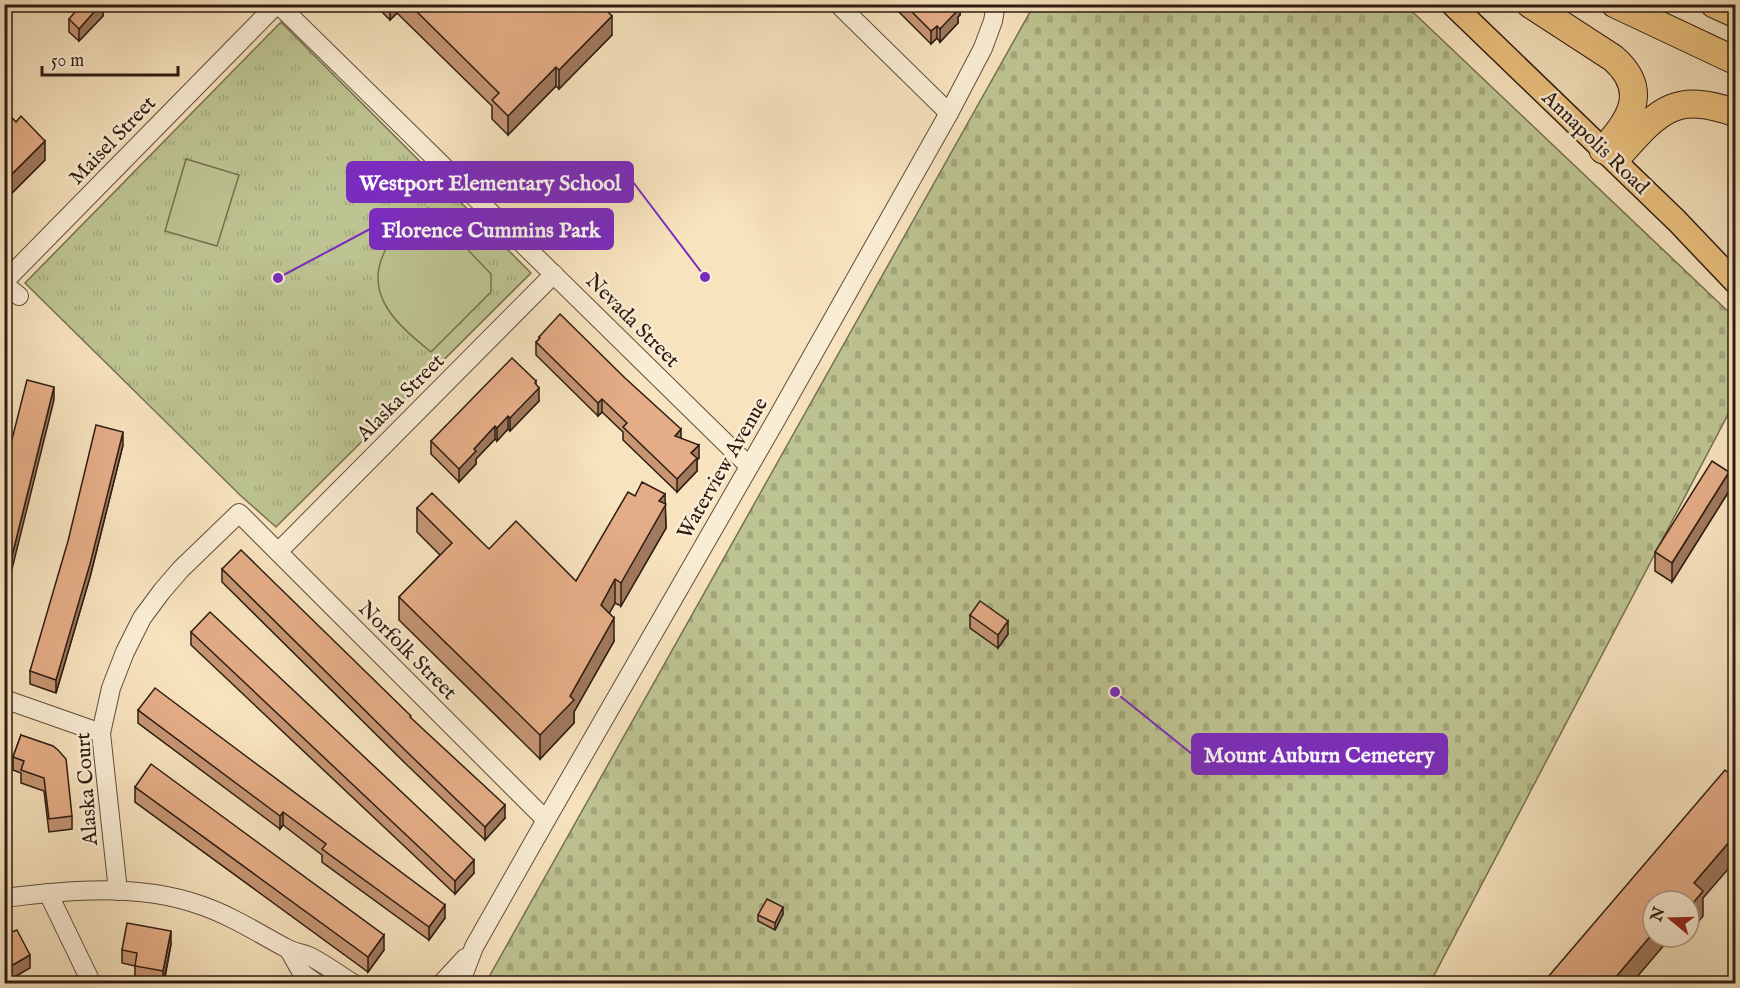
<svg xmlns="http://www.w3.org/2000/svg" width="1740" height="988" viewBox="0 0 1740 988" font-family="'IM FELL English',serif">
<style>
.grass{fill:url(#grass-tufts);stroke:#767052;stroke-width:1.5}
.cemetery{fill:url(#cemetery-stones);stroke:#767052;stroke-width:1.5}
.pitch{fill:#bdc491;stroke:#767052;stroke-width:1.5}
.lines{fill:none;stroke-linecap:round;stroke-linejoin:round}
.minor-casing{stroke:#604e3d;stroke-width:20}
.major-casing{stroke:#2e1c12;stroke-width:25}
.highway-casing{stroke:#2e1c12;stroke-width:29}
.minor{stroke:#faedd5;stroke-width:18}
.major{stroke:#ecc27f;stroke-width:22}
.highway{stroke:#ecc27f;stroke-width:27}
.wall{fill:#c59574;stroke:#2e1c12;stroke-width:1.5}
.shaded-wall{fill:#a0795e;stroke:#2e1c12;stroke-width:1.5}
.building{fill:#e5ad87;stroke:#2e1c12;stroke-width:1.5}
.labels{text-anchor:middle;stroke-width:5;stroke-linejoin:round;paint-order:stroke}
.street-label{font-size:21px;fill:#2e1c12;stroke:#faedd5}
.leader{fill:none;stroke:#7b2cbf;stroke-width:2}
.callout-dot{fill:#7b2cbf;stroke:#faedd5;stroke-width:2}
.callout{fill:#7b2cbf;stroke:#7b2cbf;stroke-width:2}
.callout-label{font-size:22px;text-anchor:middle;font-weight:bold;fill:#fff}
</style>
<defs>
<pattern id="grass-tufts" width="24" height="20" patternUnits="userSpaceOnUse" patternTransform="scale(1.5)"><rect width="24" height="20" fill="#bdc491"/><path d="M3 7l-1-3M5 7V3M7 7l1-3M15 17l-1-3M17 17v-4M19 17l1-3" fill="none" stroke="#a3a87c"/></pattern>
<pattern id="cemetery-stones" width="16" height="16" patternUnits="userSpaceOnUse" patternTransform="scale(1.5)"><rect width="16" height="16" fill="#bdc491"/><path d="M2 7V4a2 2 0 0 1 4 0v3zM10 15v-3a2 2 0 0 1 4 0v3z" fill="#a3a87c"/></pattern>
</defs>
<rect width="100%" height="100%" fill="#f7e3be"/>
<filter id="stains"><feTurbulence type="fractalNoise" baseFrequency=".00333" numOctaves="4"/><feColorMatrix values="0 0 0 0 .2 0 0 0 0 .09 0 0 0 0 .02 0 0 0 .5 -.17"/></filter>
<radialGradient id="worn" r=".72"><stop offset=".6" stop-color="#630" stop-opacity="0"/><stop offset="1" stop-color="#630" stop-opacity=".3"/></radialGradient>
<!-- grass -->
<path class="grass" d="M281,22L531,273L276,527L240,495L25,283Z"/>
<!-- cemetery -->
<path class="cemetery" d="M1034,5H1402L1416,15L1735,318V401L1430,983L485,984Z"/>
<!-- pitch -->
<g class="pitch">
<path d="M186,159L239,175L217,246L165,231Z"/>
<path d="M428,208L491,274V292L431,352C399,326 361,295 386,249C391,242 394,231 401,226C408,219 419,214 428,208Z"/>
</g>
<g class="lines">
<defs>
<g id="minor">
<path d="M278,4L749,466"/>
<path d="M838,4L949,113"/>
<path d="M4,282L277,4"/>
<path d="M4,284L19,296"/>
<path d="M278,552L554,274"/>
<path d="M4,699L101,733"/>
<path d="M118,891L101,733L111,688L125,652L142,618L162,591L181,569L239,513L546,820"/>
<path d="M48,893L92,984"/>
<path d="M4,898C68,890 138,883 200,905C230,915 258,933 286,948C294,953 303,953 311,957C326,965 340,975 354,984"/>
<path d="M289,950L302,973L317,984"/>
<path d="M441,984L465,958"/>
<path d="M460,984L474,947L546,820L776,420L949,113L983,48L993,21L996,4"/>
</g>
<path id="major" d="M1452,4L1677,221L1736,283"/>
<g id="highway">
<path d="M1530,4L1613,58C1650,90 1631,120 1603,150"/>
<path d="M1615,4L1736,61"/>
<path d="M1714,4L1736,14"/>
<path d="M1621,153C1660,109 1676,92 1736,113"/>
</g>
</defs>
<!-- minor casing -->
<use href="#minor" class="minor-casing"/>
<!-- major casing -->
<use href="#major" class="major-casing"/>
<!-- highway casing -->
<use href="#highway" class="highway-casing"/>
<!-- minor -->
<use href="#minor" class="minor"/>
<!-- major -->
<use href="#major" class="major"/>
<!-- highway -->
<use href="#highway" class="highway"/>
</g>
<!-- wall -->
<g class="wall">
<path d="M103,4V16L79,41L69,32V19Z"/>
<path d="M374,4H600L612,35L559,89L556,86L508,135L492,119V106L397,13L390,20Z"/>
<path d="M891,4H960V15L958,17V23L940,42L937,38L931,44Z"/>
<path d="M5,110L45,160L6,199L4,198Z"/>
<path d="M539,337L681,438L699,458L697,460V471L677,492L623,440V432L602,412L598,416L536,355V342L539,339Z"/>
<path d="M536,385L539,401L510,431L508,429L497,441L495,439L476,459V464L459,482L431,454V441Z"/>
<path d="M123,445L90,577L56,693L30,684V671Z"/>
<path d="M1729,491L1672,582L1655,571V552Z"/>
<path d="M635,496L665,504L666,528L621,606L615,603L609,613L614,641L574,712V723L540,759L399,620V597L440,555L417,532V508L489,549L576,581Z"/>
<path d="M222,569L505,818L485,840L407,765L222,582Z"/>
<path d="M970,615L1008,634L998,648L970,628Z"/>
<path d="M191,632L474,873L455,894L191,645Z"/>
<path d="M138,710L445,918L429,940L322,862V855L283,825L280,829L138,723Z"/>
<path d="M21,735L72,816V829L49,832L44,791L21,783V773L13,770V757Z"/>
<path d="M135,787L384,950L368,972L135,802Z"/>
<path d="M783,914L775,930L758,921V915Z"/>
<path d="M171,944L164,984L135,979V966L122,963V950Z"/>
</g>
<!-- shaded-wall -->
<g class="shaded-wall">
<path d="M101,4H103V16L79,41V29Z"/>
<path d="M390,4H397V13L390,20Z"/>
<path d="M958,4H960V15L958,17V23L940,42V29Z"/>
<path d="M612,16V35L559,89V70Z"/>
<path d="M937,26V38L931,44V31Z"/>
<path d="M556,67V86L508,135V116Z"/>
<path d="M45,141V160L6,199V180Z"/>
<path d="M536,381V391L539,388V401L510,431V418Z"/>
<path d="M54,387V400L4,601V588Z"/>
<path d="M602,399V412L598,416V403Z"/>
<path d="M508,416V429L497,441V428Z"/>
<path d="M495,426V439L476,459V464L459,482V469L474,449Z"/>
<path d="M681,429V442L675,436Z"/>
<path d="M123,432V445L90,577L56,693V680Z"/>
<path d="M699,445V458L697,460V471L677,492V479L691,453Z"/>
<path d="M1729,472V491L1672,582V563Z"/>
<path d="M665,494L666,528L621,606V583L659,501Z"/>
<path d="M615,579V603L601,628V605Z"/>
<path d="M614,618V641L574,712V723L540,759V735L570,696Z"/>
<path d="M1008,621V634L998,648V635Z"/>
<path d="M505,805V818L485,840V827Z"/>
<path d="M283,812V825L280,829V816Z"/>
<path d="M1736,834V860L1703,898V916L1689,933V908L1694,883Z"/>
<path d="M474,860V873L455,894V881Z"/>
<path d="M445,905V918L429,940V927Z"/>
<path d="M783,907V914L775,930V923Z"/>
<path d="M171,931V944L163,984V971Z"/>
<path d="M1653,933V937H1671L1631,984H1610Z"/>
<path d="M384,935V950L368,972V957Z"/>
<path d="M30,955V968L4,983V970Z"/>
</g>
<!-- building -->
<g class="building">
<path d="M82,4H101L79,29L69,19Z"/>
<path d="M409,4H600L612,16L559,70L556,67L508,116L492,100L499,93Z"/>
<path d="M904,4H958L955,7L958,10L940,29L937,26L931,31Z"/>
<path d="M5,110L16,122L21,116L45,141L6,180L4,178Z"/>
<path d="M560,314L625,378L681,429L675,436L699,445L691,453L697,458L677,479L623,427L627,423L602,399L598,403L536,342L540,338L539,337Z"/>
<path d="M512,358L536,381L535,383L539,388L510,418L508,416L497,428L495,426L474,449L476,451L459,469L431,441Z"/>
<path d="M27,380L54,387L4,588V471Z"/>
<path d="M96,425L123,432L90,564L56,680L30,671L68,541Z"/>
<path d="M1712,461L1729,472L1672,563L1655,552Z"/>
<path d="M642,482L665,494L659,501L666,504L621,583L615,579L601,605L614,618L570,696L574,700L540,735L399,597L452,543L417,508L432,493L489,549L516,521L576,581L628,492L635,496Z"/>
<path d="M241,550L411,716L410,717L505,805L485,827L407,752L222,569Z"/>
<path d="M980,601L1008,621L998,635L970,615Z"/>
<path d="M210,612L474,860L455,881L191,632Z"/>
<path d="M155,688L445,905L429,927L322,849L326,844L283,812L280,816L138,710Z"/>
<path d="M21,735L53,746L58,750L66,759L72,816L49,819L44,778L21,770L24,761L13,757Z"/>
<path d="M151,764L384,935L368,957L135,787Z"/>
<path d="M1725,770L1736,779V834L1694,883L1703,891L1689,908V901H1653V933L1610,984H1542Z"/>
<path d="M767,899L783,907L775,923L758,915Z"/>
<path d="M127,923L171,931L163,971L135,966L137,953L122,950Z"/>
<path d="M17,930L30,955L4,970V935Z"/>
</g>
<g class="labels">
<!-- street labels -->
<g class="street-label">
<text transform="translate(112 140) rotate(-46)" y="7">Maisel Street</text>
<text transform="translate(1596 142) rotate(44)" y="7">Annapolis Road</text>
<text transform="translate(633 320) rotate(45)" y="7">Nevada Street</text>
<text transform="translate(400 397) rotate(-45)" y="7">Alaska Street</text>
<text transform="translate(722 468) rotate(-60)" y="7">Waterview Avenue</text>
<text transform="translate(408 650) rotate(45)" y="7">Norfolk Street</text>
<text transform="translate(86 789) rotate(-94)" y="7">Alaska Court</text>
</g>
</g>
<!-- callouts -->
<path class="leader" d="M705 277L633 182M278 278L370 229M1115 692L1192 754"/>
<g class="callout-dot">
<circle cx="705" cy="277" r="6"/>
<circle cx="278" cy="278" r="6"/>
<circle cx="1115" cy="692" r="6"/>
</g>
<g class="callout">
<rect x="347" y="162" width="286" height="40" rx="6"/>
<rect x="370" y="209" width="243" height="40" rx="6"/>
<rect x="1192" y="734" width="255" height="40" rx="6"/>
</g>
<g class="callout-label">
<text x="490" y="190">Westport Elementary School</text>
<text x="491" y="237">Florence Cummins Park</text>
<text x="1319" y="762">Mount Auburn Cemetery</text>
</g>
<!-- margin -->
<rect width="1740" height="988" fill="none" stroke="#f7e3be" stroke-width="24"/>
<rect x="6" y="6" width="1728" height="976" fill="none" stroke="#2e1c12" stroke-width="3"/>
<rect x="12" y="12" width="1716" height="964" fill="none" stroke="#2e1c12" stroke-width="1.5"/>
<!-- north arrow -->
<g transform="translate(1671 919) rotate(289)"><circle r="28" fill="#faedd5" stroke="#a89987" stroke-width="1.5"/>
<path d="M0-4.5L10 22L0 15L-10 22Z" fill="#8f2418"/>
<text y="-9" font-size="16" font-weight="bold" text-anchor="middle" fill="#2e1c12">N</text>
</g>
<!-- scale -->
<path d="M42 66v9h136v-9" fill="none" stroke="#2e1c12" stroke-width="3"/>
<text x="51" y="66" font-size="18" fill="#2e1c12" stroke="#faedd5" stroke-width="4.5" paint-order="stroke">50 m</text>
<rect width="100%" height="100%" filter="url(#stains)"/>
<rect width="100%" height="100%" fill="url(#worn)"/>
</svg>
